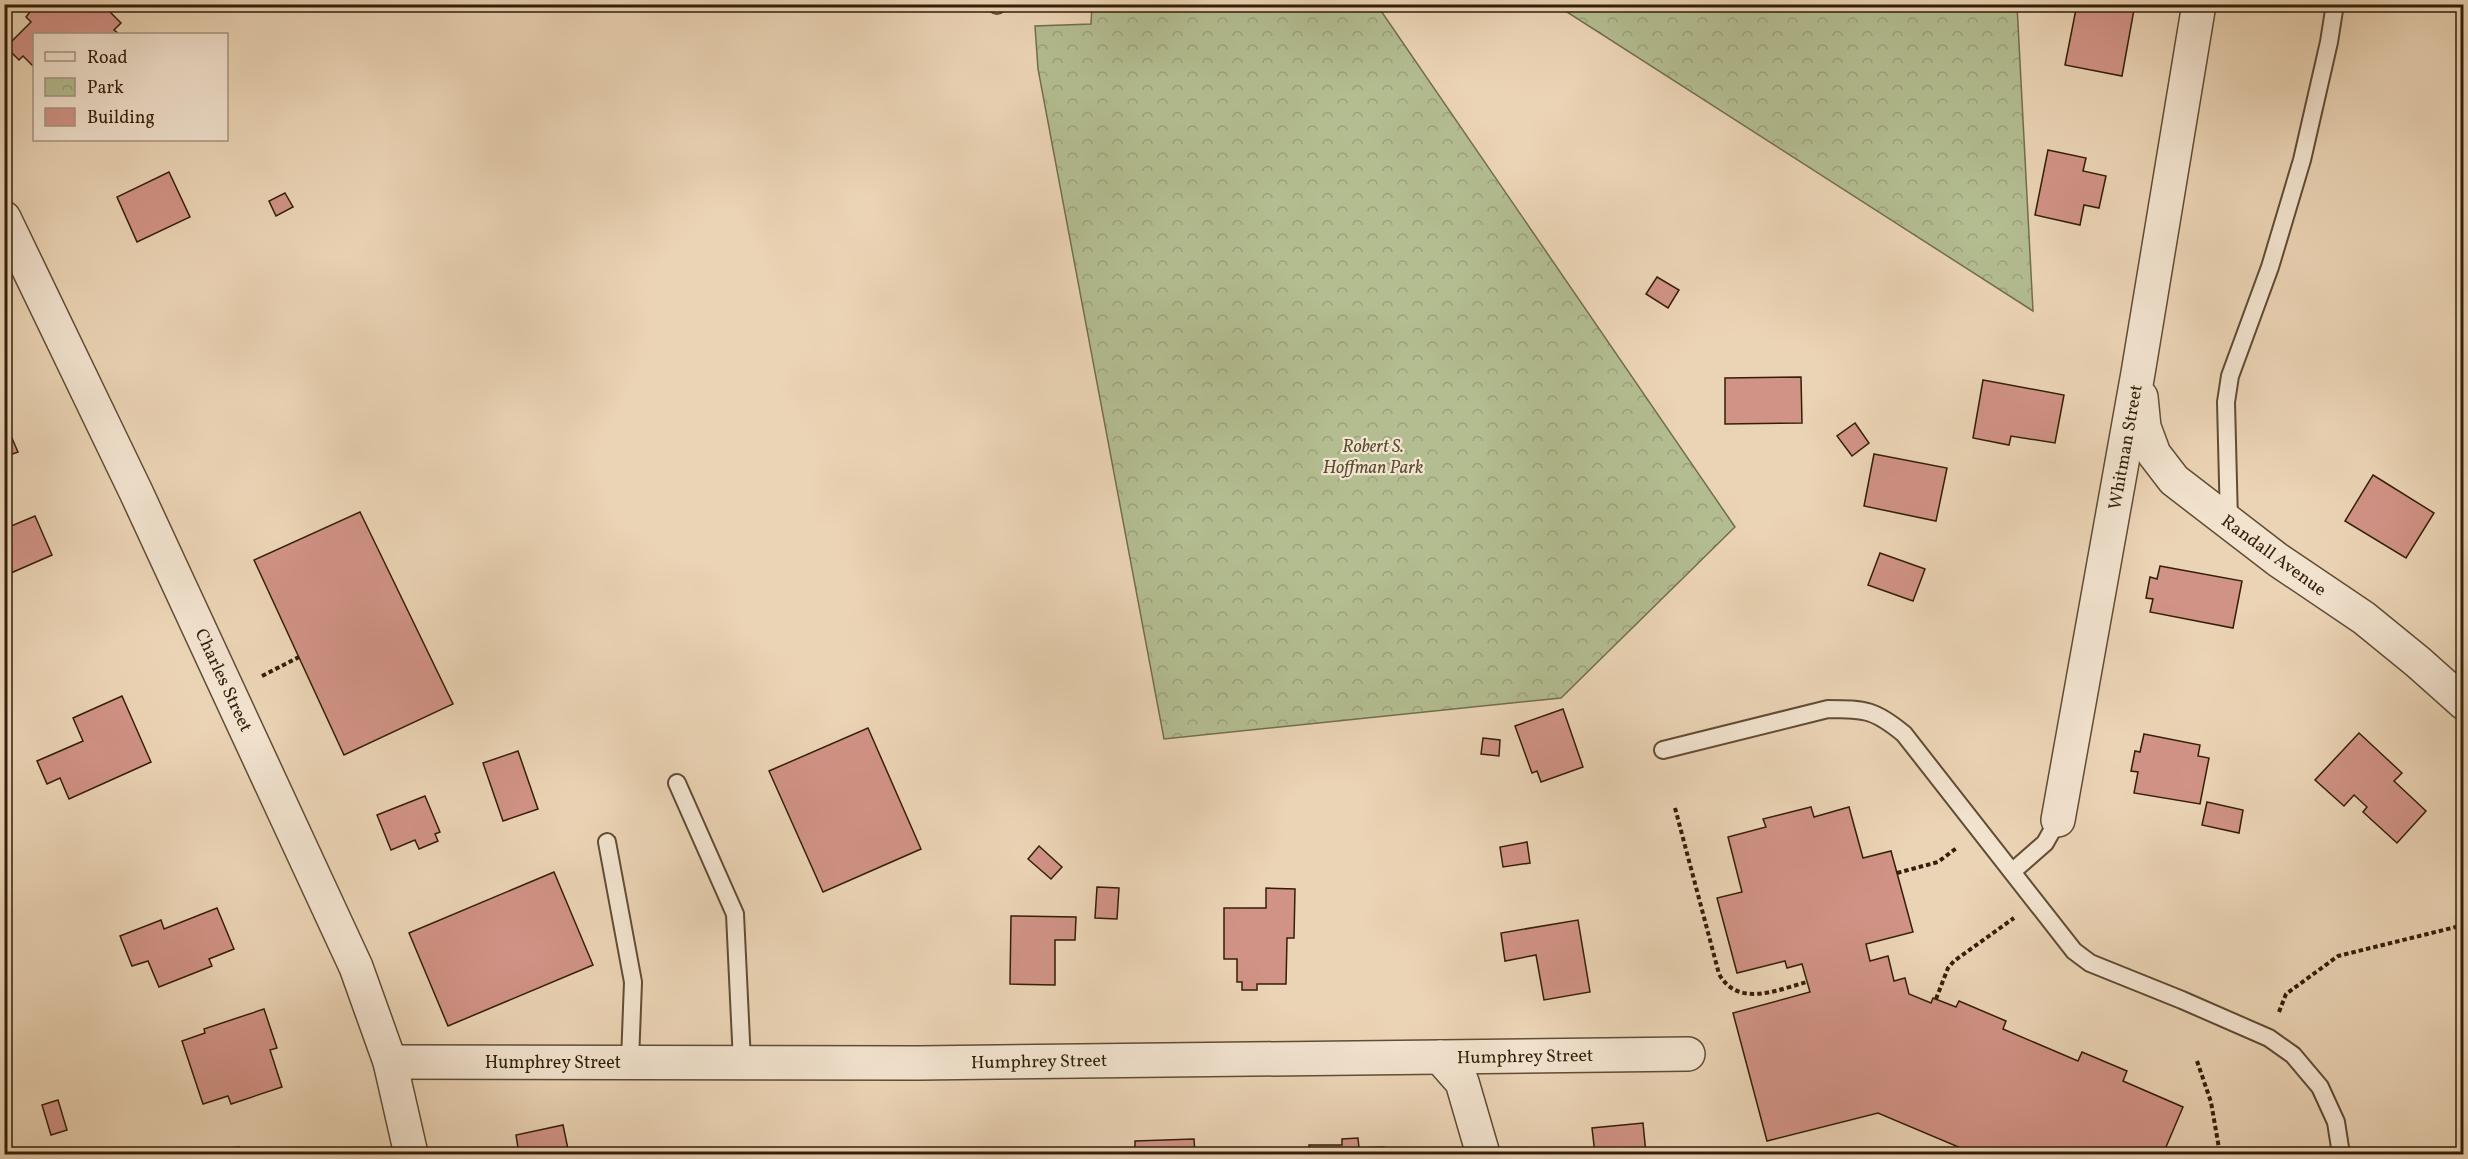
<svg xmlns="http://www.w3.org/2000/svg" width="2468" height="1159" viewBox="0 0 2468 1159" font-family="Vollkorn,serif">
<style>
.park{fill:url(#park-crowns);stroke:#736e4c;stroke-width:1.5}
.building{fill:#d19386;stroke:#331f09;stroke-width:1.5}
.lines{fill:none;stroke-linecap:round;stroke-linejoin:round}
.lane-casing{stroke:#614c34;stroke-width:20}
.street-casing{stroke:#614c34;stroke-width:36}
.path{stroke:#331f09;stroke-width:4;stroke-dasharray:4.5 3;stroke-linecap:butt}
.lane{stroke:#f2e3cf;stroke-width:16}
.street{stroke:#f2e3cf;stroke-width:33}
.labels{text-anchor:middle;stroke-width:4.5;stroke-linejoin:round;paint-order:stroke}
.park-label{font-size:18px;font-style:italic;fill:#594e32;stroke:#f2e3cf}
.street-label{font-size:18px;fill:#331f09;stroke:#f2e3cf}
</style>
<defs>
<pattern id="park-crowns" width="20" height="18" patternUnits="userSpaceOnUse" patternTransform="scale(1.5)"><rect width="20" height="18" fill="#b3bd90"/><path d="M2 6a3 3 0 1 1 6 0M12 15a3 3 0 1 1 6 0" fill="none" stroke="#9aa27b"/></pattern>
</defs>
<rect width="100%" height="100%" fill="#ebd4b5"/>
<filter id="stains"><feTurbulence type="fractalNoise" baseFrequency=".00333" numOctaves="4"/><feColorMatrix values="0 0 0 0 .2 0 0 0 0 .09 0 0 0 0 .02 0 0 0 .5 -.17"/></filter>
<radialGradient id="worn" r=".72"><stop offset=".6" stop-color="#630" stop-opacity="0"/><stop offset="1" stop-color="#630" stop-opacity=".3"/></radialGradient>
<!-- park -->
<g class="park">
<path d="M1092,5H1377L1735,527L1561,698L1164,739L1038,69L1035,26L1091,24Z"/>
<path d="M1556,5H2017L2033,311Z"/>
</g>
<!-- building -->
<g class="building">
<path d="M36,4H102L121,23L114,30L119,34H34V67L23,56L19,60L6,47L31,22L26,17Z"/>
<path d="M2077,4H2135L2122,76L2065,65Z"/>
<path d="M2048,150L2086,158L2083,171L2106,176L2099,208L2084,205L2080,225L2035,215Z"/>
<path d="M169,172L190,217L137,242L117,197Z"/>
<path d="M285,193L293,207L276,216L269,201Z"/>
<path d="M1657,277L1679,290L1668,308L1646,294Z"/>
<path d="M1801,377L1802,423L1725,424V378Z"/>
<path d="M1983,380L2064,395L2055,443L2011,436L2009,445L1973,438Z"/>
<path d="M4,420L18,452L4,457Z"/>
<path d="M1855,423L1869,443L1852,456L1837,436Z"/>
<path d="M1874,454L1947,468L1936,521L1864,506Z"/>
<path d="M2373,475L2434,513L2406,558L2345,521Z"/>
<path d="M360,512L453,704L344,755L254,560Z"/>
<path d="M35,516L52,555L4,576V529Z"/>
<path d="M1880,553L1925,569L1913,601L1868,585Z"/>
<path d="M2160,566L2242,581L2233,628L2150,612L2153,599L2146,598L2150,577L2157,579Z"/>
<path d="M122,696L151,762L69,799L60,778L47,784L37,761L83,741L73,718Z"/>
<path d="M1563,709L1583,767L1541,782L1537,771L1532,773L1515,726Z"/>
<path d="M868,728L921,849L823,892L769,771Z"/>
<path d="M2359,733L2402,773L2394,781L2426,811L2397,843L2363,812L2367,807L2354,795L2344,806L2315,780Z"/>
<path d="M2144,734L2200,745L2198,756L2209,758L2200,804L2134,793L2138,772L2131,771L2135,751L2140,752Z"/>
<path d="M1483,738L1500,740L1499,756L1481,754Z"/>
<path d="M518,751L538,809L503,821L483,763Z"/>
<path d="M425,796L440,832L435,834L438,841L419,849L415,840L391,850L377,815Z"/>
<path d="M2207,802L2243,810L2239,833L2202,825Z"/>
<path d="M1811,807L1814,817L1849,807L1863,858L1891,851L1913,932L1866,944L1870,961L1888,956L1894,981L1905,978L1909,994L1931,1003L1933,998L1956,1007L1959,1001L2006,1021L2003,1029L2078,1061L2082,1052L2127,1071L2123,1081L2183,1107L2163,1154H1975L1878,1113L1767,1141L1733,1013L1810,992L1802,964L1787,968L1785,961L1737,973L1717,898L1742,892L1728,837L1766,827L1763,819Z"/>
<path d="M1527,842L1530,863L1503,867L1500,847Z"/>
<path d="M1039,846L1062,867L1051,879L1028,859Z"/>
<path d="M554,872L593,965L448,1026L409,933Z"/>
<path d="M1097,887L1119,888L1117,919L1095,918Z"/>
<path d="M1266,888L1295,889L1294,938H1287L1286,984H1257V990H1242V982H1237V959H1224V908H1266Z"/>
<path d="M217,908L234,949L209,959L212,966L159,987L148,961L132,966L120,936L161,920L164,929Z"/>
<path d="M1011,916L1076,917L1075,940H1055V985L1010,984Z"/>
<path d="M1578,920L1590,992L1544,1000L1536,955L1505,961L1501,933Z"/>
<path d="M264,1009L277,1048L270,1050L282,1087L231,1104L228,1096L203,1104L182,1041L205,1033L204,1029Z"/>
<path d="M58,1100L67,1130L51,1135L42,1105Z"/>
<path d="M1643,1123L1646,1154H1595L1592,1128Z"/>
<path d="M563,1125L569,1154H519L516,1135Z"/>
<path d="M1358,1138L1359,1148L1384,1147V1154H1309V1145H1342V1139Z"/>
<path d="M1194,1139L1195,1154H1135V1141Z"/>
<path d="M239,1147L240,1154H212V1149Z"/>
<path d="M1059,1148V1154H1022V1149Z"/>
</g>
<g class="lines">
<defs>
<g id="lane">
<path d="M997,4V5"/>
<path d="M2229,522L2226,402L2230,376L2270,267L2302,160L2329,42L2335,4"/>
<path d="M1663,750L1828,709C1866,709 1875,710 1904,734L2074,951L2090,963L2182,1000L2269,1038L2293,1055L2320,1087L2336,1122L2341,1154"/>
<path d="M677,783L735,914L742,1062"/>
<path d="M607,842L633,982L630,1061"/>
<path d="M2013,871L2045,843L2058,820"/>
</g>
<g id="street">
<path d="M4,218L136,492L356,967L390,1062L411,1154"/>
<path d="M2141,397L2144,427L2154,454L2174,480L2278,560L2364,618L2418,662L2464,703"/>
<path d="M2058,820L2138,373L2199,4"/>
<path d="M1440,1057L1462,1082L1483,1154"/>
<path d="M390,1062L919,1063L1688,1054"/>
</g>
</defs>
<!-- lane casing -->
<use href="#lane" class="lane-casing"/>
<!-- street casing -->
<use href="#street" class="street-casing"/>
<!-- path -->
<g class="path">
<path d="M262,676L299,657"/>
<path d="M1675,808L1719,974C1738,1008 1777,990 1807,982"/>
<path d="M1897,873L1938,862L1958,847"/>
<path d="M1936,999L1948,968L1954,961L2014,918"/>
<path d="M2279,1012L2286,994L2338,956L2464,925"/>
<path d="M2197,1061L2211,1102L2220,1154"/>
</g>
<!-- lane -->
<use href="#lane" class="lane"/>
<!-- street -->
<use href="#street" class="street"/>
</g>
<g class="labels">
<!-- park labels -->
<g class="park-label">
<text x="1373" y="452">Robert S.<tspan x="1373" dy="21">Hoffman Park</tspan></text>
</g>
<!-- street labels -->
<g class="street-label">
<text transform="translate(2125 447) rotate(-80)" y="6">Whitman Street</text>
<text transform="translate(2274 555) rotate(36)" y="6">Randall Avenue</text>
<text transform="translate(224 680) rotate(65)" y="6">Charles Street</text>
<text transform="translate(1525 1056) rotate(-1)" y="6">Humphrey Street</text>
<text transform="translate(1039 1061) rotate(-1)" y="6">Humphrey Street</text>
<text x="553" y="1068">Humphrey Street</text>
</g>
</g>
<!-- margin -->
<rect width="2468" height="1159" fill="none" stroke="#ebd4b5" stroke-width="24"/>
<rect x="6" y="6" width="2456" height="1147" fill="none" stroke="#331f09" stroke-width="3"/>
<rect x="12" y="12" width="2444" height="1135" fill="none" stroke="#331f09" stroke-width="1.5"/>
<!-- legend -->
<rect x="33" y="33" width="195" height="108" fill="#f2e3cf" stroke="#a69580" stroke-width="1.5"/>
<rect x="45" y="52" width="30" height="9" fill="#f2e3cf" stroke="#a69580" stroke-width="1.5"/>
<text x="87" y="63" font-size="18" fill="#331f09">Road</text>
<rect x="45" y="78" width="30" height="18" fill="url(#park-crowns)" stroke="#a69580" stroke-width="1.5"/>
<text x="87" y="93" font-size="18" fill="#331f09">Park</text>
<rect x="45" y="108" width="30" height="18" fill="#d19386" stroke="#a69580" stroke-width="1.5"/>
<text x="87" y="123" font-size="18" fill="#331f09">Building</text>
<rect width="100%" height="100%" filter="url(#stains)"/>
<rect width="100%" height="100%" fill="url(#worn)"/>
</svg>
